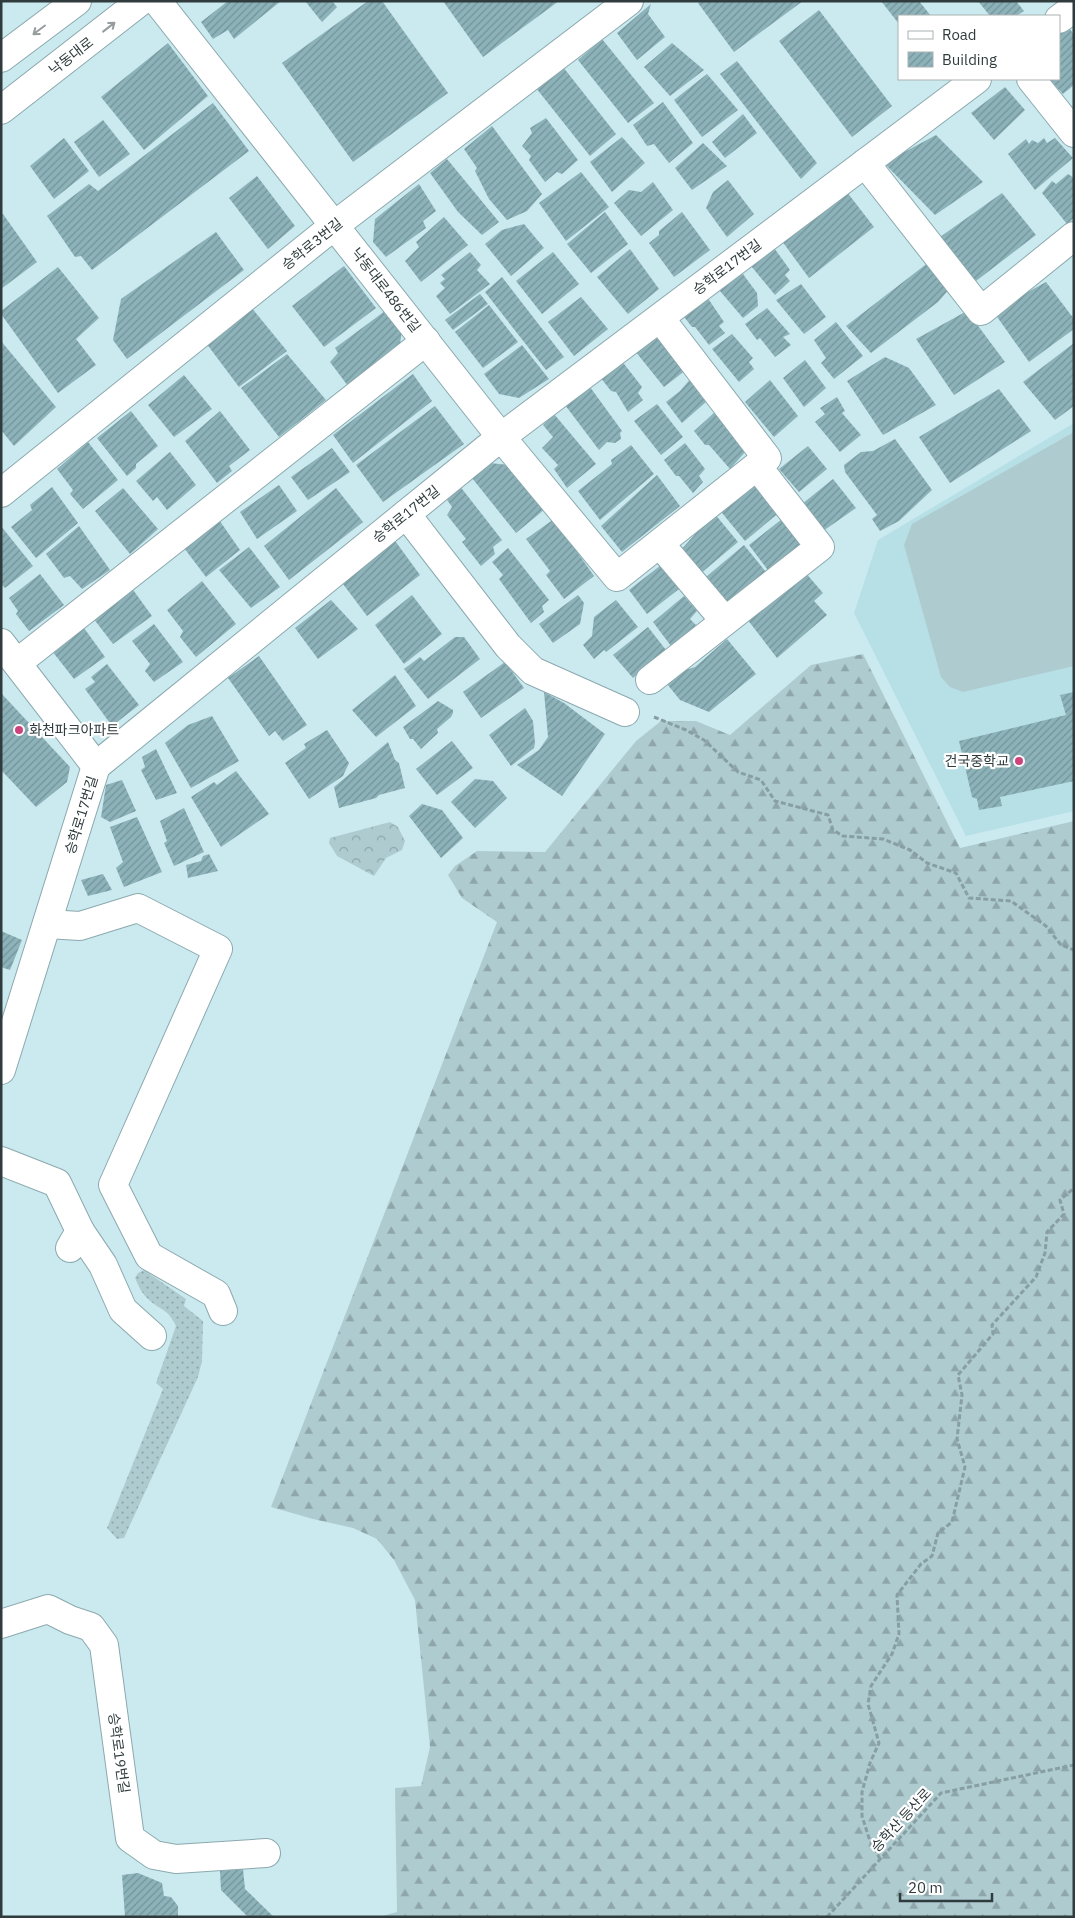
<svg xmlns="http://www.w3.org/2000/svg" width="1075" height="1918" viewBox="0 0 1075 1918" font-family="'IBM Plex Sans','Noto Sans KR',sans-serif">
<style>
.built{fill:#b7e0e6}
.grass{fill:url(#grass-dots)}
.forest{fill:url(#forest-firs)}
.park{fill:url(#park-crowns)}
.pitch{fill:#aecbd0}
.building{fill:url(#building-hatch)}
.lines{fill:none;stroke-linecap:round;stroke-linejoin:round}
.minor-casing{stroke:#8ba9ae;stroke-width:30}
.path{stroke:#879ea2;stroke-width:3;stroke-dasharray:5 2.5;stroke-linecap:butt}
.minor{stroke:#fff;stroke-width:28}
.oneway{stroke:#979d9e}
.poi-dot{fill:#cd447d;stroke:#fff;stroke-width:2}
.labels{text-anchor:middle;stroke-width:4.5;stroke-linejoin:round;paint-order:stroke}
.street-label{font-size:14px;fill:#2f3b3d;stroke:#fff}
.poi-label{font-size:14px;fill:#2f3b3d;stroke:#fff;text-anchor:start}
</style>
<defs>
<pattern id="grass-dots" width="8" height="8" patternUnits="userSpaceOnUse" patternTransform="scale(1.25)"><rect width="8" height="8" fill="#aecbd0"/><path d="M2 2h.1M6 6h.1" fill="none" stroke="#8ea6aa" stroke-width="1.8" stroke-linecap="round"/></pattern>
<pattern id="forest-firs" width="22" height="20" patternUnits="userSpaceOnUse" patternTransform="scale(1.25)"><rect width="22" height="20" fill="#aecbd0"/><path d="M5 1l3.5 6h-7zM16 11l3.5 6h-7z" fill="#8ea6aa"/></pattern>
<pattern id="park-crowns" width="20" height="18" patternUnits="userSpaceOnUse" patternTransform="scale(1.25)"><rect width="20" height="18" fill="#aecbd0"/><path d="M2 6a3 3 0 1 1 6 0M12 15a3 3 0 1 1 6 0" fill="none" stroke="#8ea6aa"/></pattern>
<pattern id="building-hatch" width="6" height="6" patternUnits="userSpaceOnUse" patternTransform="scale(1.25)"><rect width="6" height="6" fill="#8db3ba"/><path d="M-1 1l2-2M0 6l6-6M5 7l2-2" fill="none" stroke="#749398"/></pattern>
</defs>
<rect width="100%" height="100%" fill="#cbeaef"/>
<!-- built -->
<path class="built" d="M1074,423V811L966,836L854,613L878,540Z"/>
<!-- grass -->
<path class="grass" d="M144,1270L186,1299L184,1306L203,1321L202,1361L198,1377L124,1538L117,1539L107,1528L163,1389L156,1383L176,1326C167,1307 160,1311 147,1298C141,1292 138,1285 135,1278L138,1273Z"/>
<!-- forest -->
<path class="forest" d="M863,654L960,848L1074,821V1917H379L397,1912L395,1788L421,1786L430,1747L415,1600L394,1560L377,1539L353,1528L313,1519L271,1507L497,922L462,898L448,875L455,866L477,851L545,852L636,741L661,721H696L730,735L811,665Z"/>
<!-- park -->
<path class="park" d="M390,822L398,827L405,841L402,850L386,858L374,876L337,856L329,843L330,838Z"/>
<!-- pitch -->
<path class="pitch" d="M1074,432V666L963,692L950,687L941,677L904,545L912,524Z"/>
<!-- building -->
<g class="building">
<path d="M228,1H281L234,39L228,30L213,39L201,22Z"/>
<path d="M305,1H332L337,7L322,22Z"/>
<path d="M368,1H382L448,93L353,162L282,63Z"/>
<path d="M443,1H559L483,57Z"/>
<path d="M701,1H803L734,52L698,3Z"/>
<path d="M881,1H919L931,16H899V24Z"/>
<path d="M978,1H1016L1024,11L1016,16H990Z"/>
<path d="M651,4L648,14L665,37L637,60L617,33Z"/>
<path d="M819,10L892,106L852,137L779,41Z"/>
<path d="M1068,26L1074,35V85L1063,94L1049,79H1059V33Z"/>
<path d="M602,39L654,103L628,123L578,60Z"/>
<path d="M168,43L208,96L144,150L101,97Z"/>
<path d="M672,43L704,70L670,96L644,67Z"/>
<path d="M737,61L817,163L801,179L720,74Z"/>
<path d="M563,67L616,134L590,156L536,88Z"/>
<path d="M707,74L738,110L702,137L674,100Z"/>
<path d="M1005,87L1025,110L994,140L971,113Z"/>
<path d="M663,102L693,143L669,163L654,144L647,146L633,125Z"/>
<path d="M213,103L249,151L92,270L81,256L75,257L47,216L89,184L98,191Z"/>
<path d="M743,114L757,133L725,158L712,142Z"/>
<path d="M546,118L578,160L562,174L557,172L545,182L529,160L531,156L522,146L532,133L530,128Z"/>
<path d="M103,120L130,154L99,177L74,142Z"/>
<path d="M492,126L542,194L527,211L507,220L489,199L475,171L477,168L464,149Z"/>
<path d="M936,135L983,182L935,215L884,163Z"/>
<path d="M622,137L645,163L612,192L590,162Z"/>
<path d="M64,138L89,171L54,199L30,166Z"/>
<path d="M1044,138L1047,143L1055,138L1073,158L1035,190L1008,154L1026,139L1029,144L1032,140L1038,143Z"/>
<path d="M703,143L727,166L692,190L675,168Z"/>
<path d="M447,159L499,222L482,235L458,212L430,173Z"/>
<path d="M581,172L609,207L566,241L539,203Z"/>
<path d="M1068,174L1074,178V218L1067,224L1042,193L1052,181L1056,184Z"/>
<path d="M257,176L295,226L268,249L229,198Z"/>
<path d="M728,180L754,214L727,237L706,208L713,192Z"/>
<path d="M653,182L673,210L641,236L614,203L629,190L641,192Z"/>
<path d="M419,184L436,211L423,221L426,228L386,257L373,242L375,219Z"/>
<path d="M843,187L874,227L809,278L779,237Z"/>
<path d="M1002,193L1036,235L976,281L940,237Z"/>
<path d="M605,212L628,244L591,273L567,244Z"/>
<path d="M682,212L710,250L674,277L649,243L659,235V231Z"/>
<path d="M3,214L37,262L1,289V215Z"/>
<path d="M444,217L468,245L421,282L405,261L419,247L416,242Z"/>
<path d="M524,224L544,248L511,276L485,244L502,230Z"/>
<path d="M216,232L244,270L127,359L113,340L121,299Z"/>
<path d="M772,245L790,270L785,275L790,281L775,295L747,261Z"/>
<path d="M630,249L659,289L628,314L597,277Z"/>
<path d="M470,252L481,265L477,270L490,284L450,314L436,296L445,288L440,283L445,279L441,275Z"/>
<path d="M553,252L579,284L542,314L516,281Z"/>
<path d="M929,262L951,287L938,302L871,353L846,326Z"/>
<path d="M344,266L376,308L324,347L292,306Z"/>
<path d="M737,266L757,293L758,306L743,318L714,284Z"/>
<path d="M58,267L99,318L76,339L96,365L58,393L1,314V311Z"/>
<path d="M502,277L564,357L546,370L485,292Z"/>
<path d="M1046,282L1074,319V329L1029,362L993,311Z"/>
<path d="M801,284L826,317L804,334L776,300Z"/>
<path d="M480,294L488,304L453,330L445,320Z"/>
<path d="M705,294L724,322L719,326L725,333L709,345L695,327H692L681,313Z"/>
<path d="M581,297L608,329L574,356L548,322Z"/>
<path d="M489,305L518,342L483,368L455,332Z"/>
<path d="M251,307L287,351L239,387L206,343Z"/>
<path d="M767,308L790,334L783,337L791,345L775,357L760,338L757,340L745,324Z"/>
<path d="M385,311L402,330L400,344L348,386L330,362L338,353L335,348Z"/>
<path d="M967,311L1005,362L954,395L916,339Z"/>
<path d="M836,322L863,356L834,379L821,363L826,358L814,340Z"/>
<path d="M732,334L753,358L749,362L754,369L739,382L712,349Z"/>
<path d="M654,335L686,370L664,387L635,351Z"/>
<path d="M1,341L56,407L14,446L1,430Z"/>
<path d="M1074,343V406L1055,420L1023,382Z"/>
<path d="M522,345L549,379L519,398L499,394L484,374Z"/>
<path d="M287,354L326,400L279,437L241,388Z"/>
<path d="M885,357L909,368L936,405L883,435L847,381Z"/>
<path d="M621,360L642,387L638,393L643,400L628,412L616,392L611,391L600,377Z"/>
<path d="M805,360L826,388L804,407L783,378Z"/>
<path d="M413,374L432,401L353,463L333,435Z"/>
<path d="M184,375L212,409L174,437L148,405Z"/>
<path d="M693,376L702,390L699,393L706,402L682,423L666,402L680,391Z"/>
<path d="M770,380L798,416L774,437L745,402Z"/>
<path d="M590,387L622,431L620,433L621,439L615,443L607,442L599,450L565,405Z"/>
<path d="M999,389L1031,431L950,483L919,437Z"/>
<path d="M837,397L845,411L842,413L861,435L840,452L815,422L825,414L820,408Z"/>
<path d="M657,404L683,437L661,455L634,421Z"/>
<path d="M435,406L464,444L383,502L356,465Z"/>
<path d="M131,411L158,446L136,464V468L127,476L97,438Z"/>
<path d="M220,411L250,450L229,466L232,471L217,483L185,441Z"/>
<path d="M715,412L746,451L730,469L709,445H705L694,431Z"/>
<path d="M554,414L596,464L567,488L554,469L558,465L542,448L553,437L543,425Z"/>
<path d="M895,439L932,490L899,521L880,531L872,519L877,515L845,472L844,465L861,452L873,451Z"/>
<path d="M88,442L118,480L83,509L70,494L73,490L57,469Z"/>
<path d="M685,443L705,469L699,476L703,482L693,493L679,476H676L664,460Z"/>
<path d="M631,445L654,474L600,520L578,491L612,464L611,460Z"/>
<path d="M808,446L827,469L799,492L779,469Z"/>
<path d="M332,448L350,472L308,500L291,477Z"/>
<path d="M170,452L196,485L167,510L157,497L153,501L136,481Z"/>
<path d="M490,463L509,465L545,509L516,533L472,478Z"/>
<path d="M657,475L680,506L622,552L601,526Z"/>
<path d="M756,477L781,511L745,541L718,508Z"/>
<path d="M833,479L856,508L823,531L802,504Z"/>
<path d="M279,485L297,511L257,539L240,512Z"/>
<path d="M459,485L502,540L493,547L495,554L481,566L462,542L466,539L447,515L452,507L445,497Z"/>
<path d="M52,487L78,523L36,558L11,527L32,510L30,505Z"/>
<path d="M123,488L158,529L130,554L95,511Z"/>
<path d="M336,488L363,522L289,580L264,546Z"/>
<path d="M714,513L738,542L700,574L680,551Z"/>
<path d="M217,517L240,550L206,577L181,544Z"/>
<path d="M554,519L594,576L564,599L546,575L550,571L526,539Z"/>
<path d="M782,519L803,545L770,573L749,545Z"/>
<path d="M1,526L33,566L5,588L1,584Z"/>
<path d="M79,526L110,570L82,589L70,576L64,578L46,554Z"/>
<path d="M393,538L420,575L367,616L340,580Z"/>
<path d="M744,545L770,577L733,608L706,577Z"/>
<path d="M249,547L280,587L251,608L219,570Z"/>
<path d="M508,548L549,600L542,606L544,612L531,623L499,579L503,575L492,562Z"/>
<path d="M661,565L679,589L647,614L629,590Z"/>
<path d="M804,571L823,593L814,601L827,615L777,658L747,619Z"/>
<path d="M40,574L64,605L29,631L16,614L18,611L9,598Z"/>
<path d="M202,581L236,624L196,657L180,637L183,631L167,610Z"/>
<path d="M131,587L152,616L113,644L93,618Z"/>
<path d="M412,595L442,634L404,664L375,625Z"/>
<path d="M578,595L584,603L580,624L553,643L539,624Z"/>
<path d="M684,596L697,611L690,619L696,625L671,646L653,622Z"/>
<path d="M331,600L358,629L318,659L295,628Z"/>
<path d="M616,600L638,627L606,652L604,650L594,659L583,645L592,636L594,617Z"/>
<path d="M154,624L183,662L154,682L145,671L150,664L132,641Z"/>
<path d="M648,627L666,650L633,678L613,655Z"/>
<path d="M84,628L105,657L74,679L52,651Z"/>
<path d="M455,637H464L480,659L428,699L404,669L420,657L424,661Z"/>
<path d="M727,639L756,674L709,712L680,700L667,684L682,671L695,667Z"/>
<path d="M259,656L307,725L283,741L275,731L269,736L228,678Z"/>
<path d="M505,662L524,688L481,718L463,692Z"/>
<path d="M107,664L139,705L112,726L85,689L95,682L91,677Z"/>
<path d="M395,675L416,706L376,737L352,710Z"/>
<path d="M544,692L564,703L605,734L562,796L517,765L539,750L548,737Z"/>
<path d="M1074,692V781L1000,797L1002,806L979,810L977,799L972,797L959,741L1066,715L1060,695Z"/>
<path d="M1,693L70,767L67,782L36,807L1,770Z"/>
<path d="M438,701L453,710V713L451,717L437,729L438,733L421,749L413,739H410L403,727Z"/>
<path d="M525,708L533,721L535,743L534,748L511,766L489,735Z"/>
<path d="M212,716L239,761L191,788L165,743L188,725Z"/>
<path d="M327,730L349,763L343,776L309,799L285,763L306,748L304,744Z"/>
<path d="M452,741L473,768L437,795L416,769Z"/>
<path d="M388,742L395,760L399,763L405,788L379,795L376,798L339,808L334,787Z"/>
<path d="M156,749L177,793L156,800L141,770L145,767L142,757Z"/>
<path d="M236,771L269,814L221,847L191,797L214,782L217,785Z"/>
<path d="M475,779L493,781L507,798L475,828L451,802Z"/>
<path d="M122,780L136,811L110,822L101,817L106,785Z"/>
<path d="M422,804L442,810L463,838L441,858L409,816Z"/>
<path d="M184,808L204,852L174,866L164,843L167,841L160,821Z"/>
<path d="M137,817L162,872L124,887L116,868L123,862L110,827Z"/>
<path d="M209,854L218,871L188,878L186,865L201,861L203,856Z"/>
<path d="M103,874L112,890L88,896L81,880Z"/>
<path d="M1,931L22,940L10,970L1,967Z"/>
<path d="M243,1869L245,1889L274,1917H248L221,1890L220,1871Z"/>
<path d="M138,1873L162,1883L164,1896L171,1897L178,1906V1917H125L122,1875Z"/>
</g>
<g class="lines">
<defs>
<g id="minor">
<path d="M157,1L501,437L617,577L767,458L660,318"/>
<path d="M1059,19L1074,8"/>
<path d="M1,58L77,1"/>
<path d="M1031,79L1074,133"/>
<path d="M1,110L141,1"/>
<path d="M865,163L981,311L1074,236"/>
<path d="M1,493L335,225L629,1"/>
<path d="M406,514L508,646L533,671L625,712"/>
<path d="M660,544L725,621"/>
<path d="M1,643L96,766"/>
<path d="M17,663L426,341"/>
<path d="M650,680L820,547L757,466"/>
<path d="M47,924L80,926L138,908L218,949L113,1185L149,1256L216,1294L223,1311"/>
<path d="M1,1070L96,766L501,437L977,79"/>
<path d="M1,1161L57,1183L80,1231L70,1248"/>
<path d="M80,1231L103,1265L123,1310L152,1336"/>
<path d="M1,1624L48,1609L70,1620L91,1627L104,1645L130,1838L154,1855L176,1859L266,1853"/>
</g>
</defs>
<!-- minor casing -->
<use href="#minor" class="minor-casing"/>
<!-- path -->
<g class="path">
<path d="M654,717L686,730L704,740L738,772L761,780L775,801L828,815L833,830L843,836L883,839L910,850L927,863L956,873L969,898L1011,901L1046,926L1061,945L1074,950"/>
<path d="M880,1859L869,1838L862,1816V1792L870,1763L879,1743L868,1704L871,1686L892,1654L899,1634L897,1595L921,1564L932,1556L938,1533L952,1522L965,1467L957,1439L962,1395L958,1375L993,1334L992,1325L1036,1277L1045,1253L1047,1232L1064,1214L1060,1200L1074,1188"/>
<path d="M827,1917L941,1793L1074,1765"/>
</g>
<!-- minor -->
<use href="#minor" class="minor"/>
</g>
<!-- one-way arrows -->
<defs><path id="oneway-shaft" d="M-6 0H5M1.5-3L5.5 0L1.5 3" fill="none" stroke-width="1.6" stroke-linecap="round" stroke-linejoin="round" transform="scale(1.25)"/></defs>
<g class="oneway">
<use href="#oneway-shaft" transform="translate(109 27) rotate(-38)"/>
<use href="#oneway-shaft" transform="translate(39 30) rotate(143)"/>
</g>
<!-- markers -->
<g class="poi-dot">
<circle cx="19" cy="730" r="5"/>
<circle cx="1019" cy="761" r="5"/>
</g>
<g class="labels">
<!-- street labels -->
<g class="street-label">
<text transform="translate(71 56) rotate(-38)" y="5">낙동대로</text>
<text transform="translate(312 244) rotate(-39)" y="5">승학로3번길</text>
<text transform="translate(727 267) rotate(-37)" y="5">승학로17번길</text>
<text transform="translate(386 290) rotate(52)" y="5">낙동대로486번길</text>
<text transform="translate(406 514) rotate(-39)" y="5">승학로17번길</text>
<text transform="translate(81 815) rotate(-73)" y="5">승학로17번길</text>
<text transform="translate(119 1753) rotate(82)" y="5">승학로19번길</text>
<text transform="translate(901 1820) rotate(-47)" y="5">승학산 등산로</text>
</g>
<!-- poi labels -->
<g class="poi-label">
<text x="29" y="735">화천파크아파트</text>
<text x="1009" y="766" text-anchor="end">건국중학교</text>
</g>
</g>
<!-- border -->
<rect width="1075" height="1918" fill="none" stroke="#2f3b3d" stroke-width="5"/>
<!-- legend -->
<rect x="898" y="15" width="162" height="65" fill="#ffffff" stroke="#acb1b1"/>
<rect x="908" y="31" width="25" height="8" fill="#ffffff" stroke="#acb1b1"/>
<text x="942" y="40" font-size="15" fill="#2f3b3d">Road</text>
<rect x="908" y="52" width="25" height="15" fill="url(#building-hatch)" stroke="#acb1b1"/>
<text x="942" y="65" font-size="15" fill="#2f3b3d">Building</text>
<!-- scale -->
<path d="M900 1893v8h92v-8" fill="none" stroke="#2f3b3d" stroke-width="2.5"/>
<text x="908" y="1893" font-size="15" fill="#2f3b3d" stroke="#ffffff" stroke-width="4" paint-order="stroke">20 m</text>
</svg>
